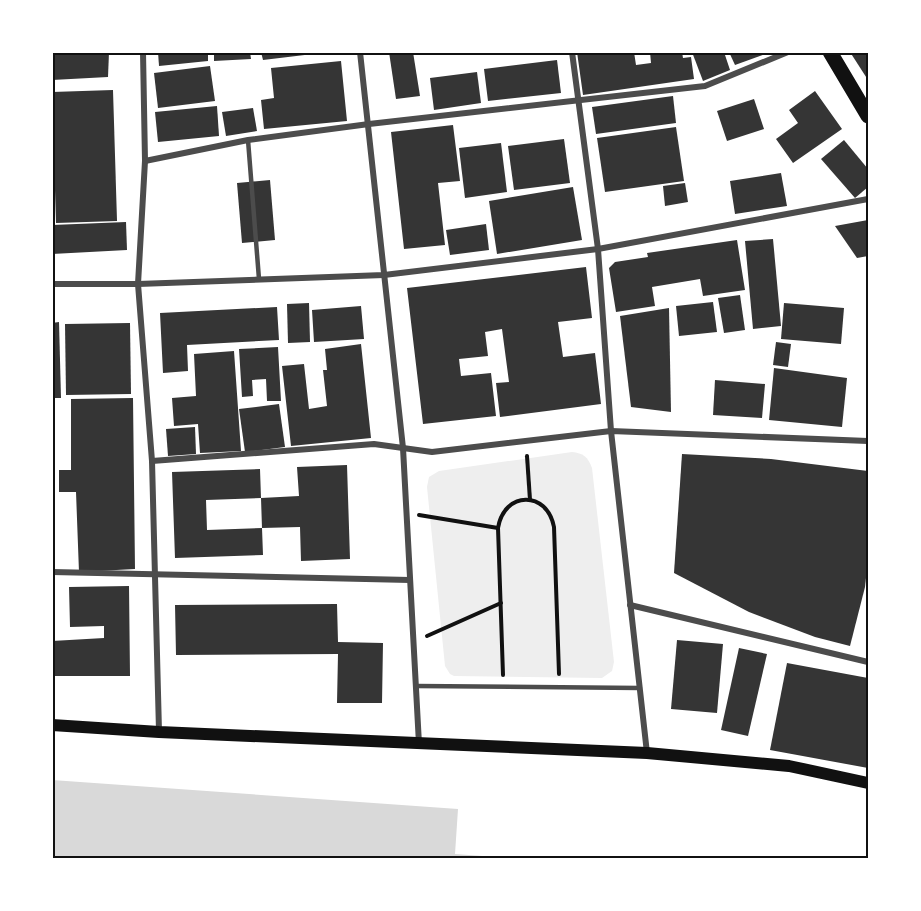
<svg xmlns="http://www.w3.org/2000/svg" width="921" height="911" viewBox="0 0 921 911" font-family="'DejaVu Sans',sans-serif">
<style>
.green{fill:#eee}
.water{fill:#d9d9d9}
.building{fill:#353535}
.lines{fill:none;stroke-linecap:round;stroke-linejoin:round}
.path{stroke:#111;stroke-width:4}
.service{stroke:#4c4c4c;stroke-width:4.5}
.minor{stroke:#4c4c4c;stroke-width:6}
.secondary{stroke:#111;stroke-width:12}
.primary{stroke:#111;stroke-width:15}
.neatline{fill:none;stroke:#111;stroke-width:2}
</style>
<rect width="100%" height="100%" fill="#fff"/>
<!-- green -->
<path class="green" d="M572,452C583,453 588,457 592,468L614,662L612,671L602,678L454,676L450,674L445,666L427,487L429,477L439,471Z"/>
<!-- water -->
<path class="water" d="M52,780L458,809L455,854L511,858H53Z"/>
<!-- building -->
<g class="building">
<path d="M52,52H109L108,77L52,80Z"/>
<path d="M158,52H208V61L159,66Z"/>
<path d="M214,52H250L251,59L214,61Z"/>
<path d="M261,52H313V54L263,60Z"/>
<path d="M389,52H413L420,96L396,99Z"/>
<path d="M577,52H634L636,65L651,63L650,52H682L683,58L691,57L694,79L583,95Z"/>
<path d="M692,52H724L730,70L703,81Z"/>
<path d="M729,52H768V53L735,65Z"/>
<path d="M850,52H868V80Z"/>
<path d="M557,60L561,93L488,101L484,69Z"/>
<path d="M341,61L347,121L264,129L261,100L274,98L271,68Z"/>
<path d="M210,66L215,101L158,108L154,73Z"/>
<path d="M477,72L481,103L434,110L430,78Z"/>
<path d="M113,90L117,221L56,223L52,92Z"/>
<path d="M815,91L842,129L793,163L776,139L798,123L789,110Z"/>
<path d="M673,96L676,123L596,134L592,107Z"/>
<path d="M754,99L764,129L727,141L717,111Z"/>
<path d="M217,106L219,136L158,142L155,112Z"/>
<path d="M253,108L257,131L226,136L222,112Z"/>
<path d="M453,125L460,181L438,183L445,245L404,249L391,132Z"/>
<path d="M676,127L684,181L605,192L597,138Z"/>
<path d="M564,139L570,183L514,190L508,146Z"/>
<path d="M844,140L868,169V187L855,198L821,159Z"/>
<path d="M501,143L507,192L465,198L459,148Z"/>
<path d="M781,173L787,206L735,214L730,181Z"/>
<path d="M270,180L275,240L242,243L237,183Z"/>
<path d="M685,183L688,202L665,206L663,186Z"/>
<path d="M573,187L582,240L497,254L489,201Z"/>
<path d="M868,220V256L857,258L835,226Z"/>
<path d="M126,222L127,250L52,254V225Z"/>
<path d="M486,224L489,250L450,255L446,230Z"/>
<path d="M773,239L781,326L753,329L745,241Z"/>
<path d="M737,240L745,290L703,296L700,279L652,287L655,306L616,312L609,268L615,262L648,257L647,253Z"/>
<path d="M586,267L592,318L558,322L563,357L595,353L601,404L500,417L496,383L509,382L502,329L485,332L488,356L459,359L461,376L491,373L496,416L423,424L407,288Z"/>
<path d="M740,295L745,330L724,333L718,298Z"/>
<path d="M713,302L717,332L679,336L676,306Z"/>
<path d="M309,303L310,342L288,343L287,304Z"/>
<path d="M784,303L844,308L841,344L781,339Z"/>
<path d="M361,306L364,339L314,342L312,310Z"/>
<path d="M277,307L279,340L187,345L188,371L163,373L160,313Z"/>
<path d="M669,308L671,412L631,407L620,316Z"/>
<path d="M59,322L61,398H52V323Z"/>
<path d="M130,323L131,394L66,395L65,324Z"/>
<path d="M776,342L791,344L788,367L773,365Z"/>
<path d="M361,344L371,438L291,446L282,366L304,364L309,409L327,406L323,370H327L325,349Z"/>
<path d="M278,347L281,401H267L266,379L252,380L253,396L242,397L239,349Z"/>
<path d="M234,351L241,451L200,453L198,424L174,426L172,398L196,396L194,354Z"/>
<path d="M774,368L847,378L842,427L769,420Z"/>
<path d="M715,380L765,384L762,418L713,415Z"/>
<path d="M133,398L135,569L79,572L76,492H59V470H71V399Z"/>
<path d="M279,404L285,447L245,452L239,409Z"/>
<path d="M195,427L196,454L168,456L166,429Z"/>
<path d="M682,454L771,459L868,471V560L865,587L850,646L815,637L749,612L674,573Z"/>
<path d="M347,465L350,559L301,561L300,527L262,528L261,498L206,500L207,530L262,528L263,555L175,558L172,472L260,469L261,498L299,496L297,467Z"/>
<path d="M129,586L130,676H52V641L104,638V626L70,627L69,587Z"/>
<path d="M337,604L338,642L383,643L382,703H337L338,654L176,655L175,605Z"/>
<path d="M677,640L723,644L717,713L671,709Z"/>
<path d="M739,648L767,654L748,736L721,730Z"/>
<path d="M787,663L868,678V768L770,750Z"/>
</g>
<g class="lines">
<!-- path -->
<g class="path">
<path d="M527,456L530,500"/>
<path d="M419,515L498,528"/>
<path d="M427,636L501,603"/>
<path d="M503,675L498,528C504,491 547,490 554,527L559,674"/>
</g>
<!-- service -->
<g class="service">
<path d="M248,140L259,279"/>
<path d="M416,686L640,688"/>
</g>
<!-- minor -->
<g class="minor">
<path d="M143,52L145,161L138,284L152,461L159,731"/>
<path d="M360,52L403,448L419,744"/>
<path d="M572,52L598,249L611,431L647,753"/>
<path d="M145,161L248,140L369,124L705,86L788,52"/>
<path d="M52,284H138L384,275L598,249L868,199"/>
<path d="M152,461L374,444L432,452L611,431L868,441"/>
<path d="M52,572L410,580"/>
<path d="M630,605L868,662"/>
</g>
<!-- secondary -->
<path class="secondary" d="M52,725L159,732L647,753L789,766L868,783"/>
<!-- primary -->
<path class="primary" d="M830,52L868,116"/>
</g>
<!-- border -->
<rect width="921" height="911" fill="none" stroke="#ffffff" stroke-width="108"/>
<rect x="54" y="54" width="813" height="803" class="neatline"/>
</svg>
